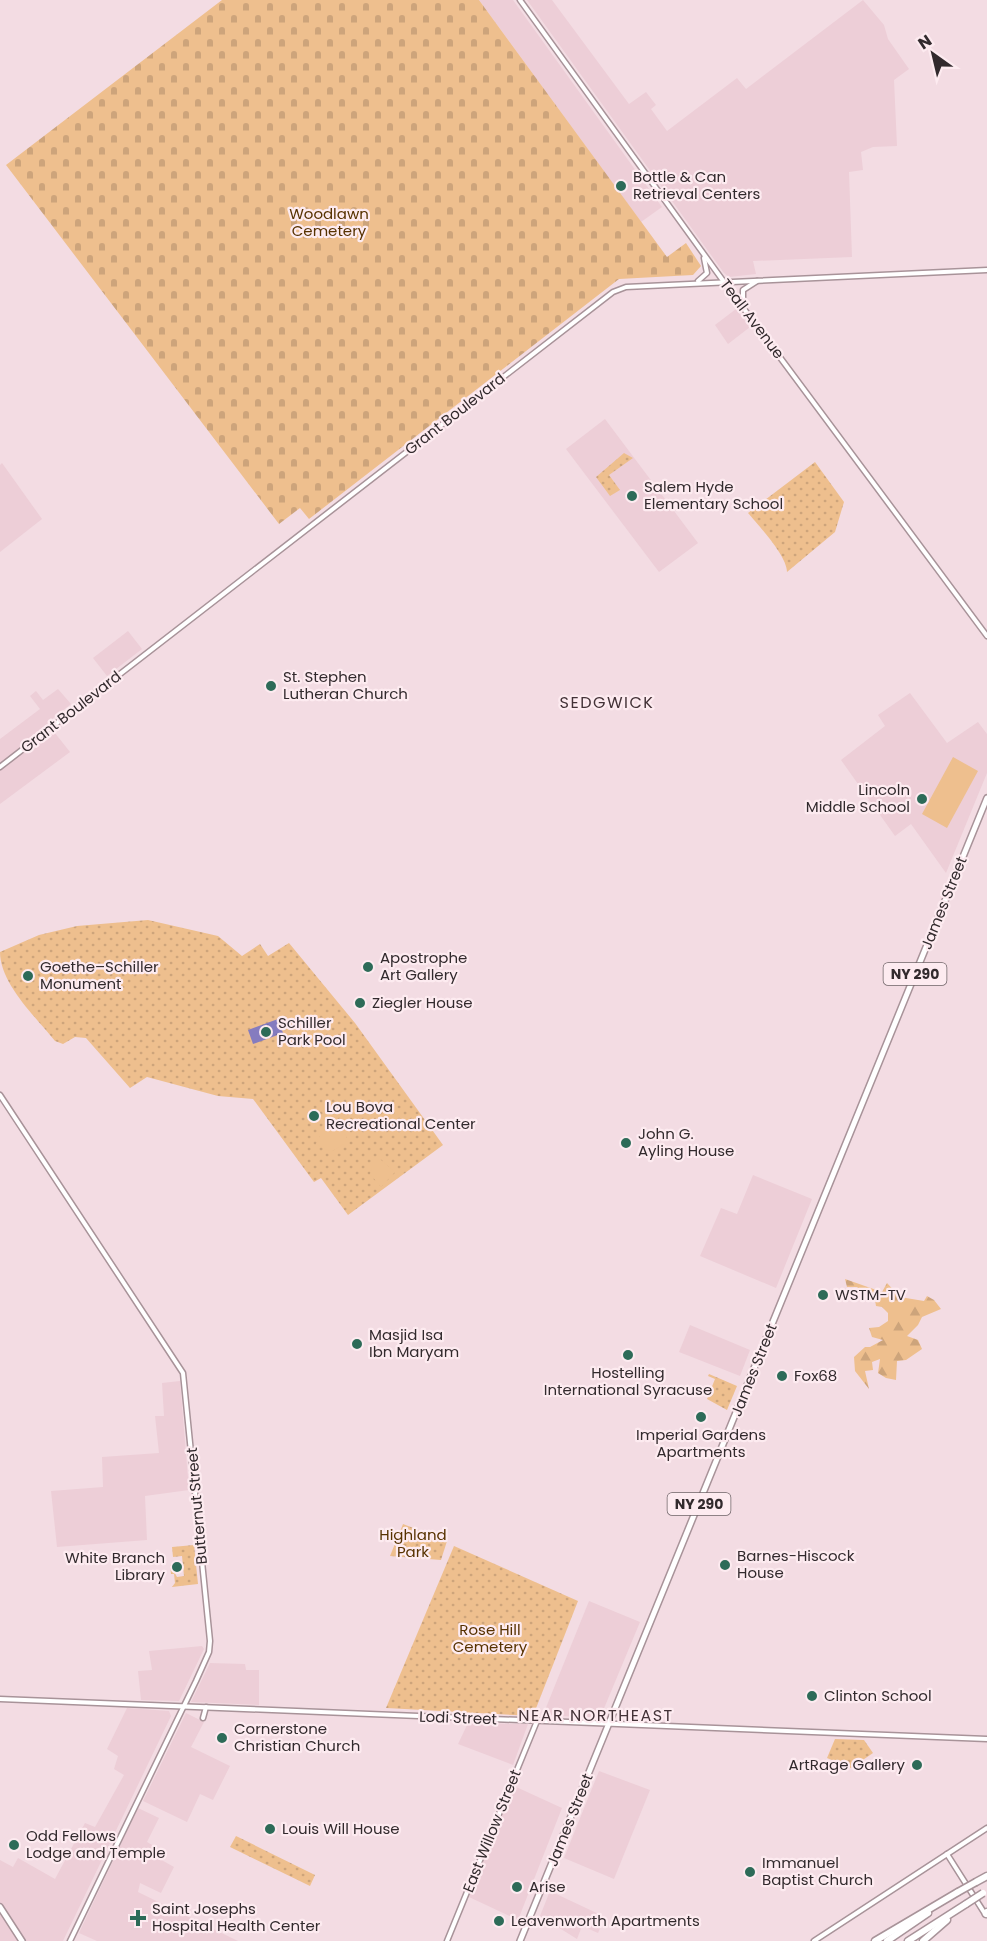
<svg xmlns="http://www.w3.org/2000/svg" width="987" height="1941" viewBox="0 0 987 1941" font-family="Poppins,sans-serif">
<style>
.built{fill:#edced7}
.grass{fill:url(#grass-dots)}
.forest{fill:url(#forest-firs)}
.cemetery{fill:url(#cemetery-stones)}
.pitch{fill:#eebf8e}
.water{fill:url(#water-ripples)}
.lines{fill:none;stroke-linecap:round;stroke-linejoin:round}
.tertiary-casing{stroke:#a89399;stroke-width:7}
.primary-casing{stroke:#a89399;stroke-width:8}
.motorway-casing{stroke:#a89399;stroke-width:9}
.tertiary{stroke:#fff;stroke-width:4}
.primary{stroke:#fff;stroke-width:5}
.motorway{stroke:#fff;stroke-width:6}
.motorway-bridge-casing{stroke:#a89399;stroke-width:9;stroke-linecap:butt}
.motorway-bridge{stroke:#fff;stroke-width:6}
.poi-dot{fill:#2d6b58;stroke:#fdebf0;stroke-width:2}
.labels{text-anchor:middle;stroke-width:4.5;stroke-linejoin:round;paint-order:stroke}
.shield{fill:#fdebf0;stroke:#6f6468;stroke-width:1.5}
.shield-label{font-size:14px;font-weight:bold;fill:#322a2d}
.poi-label{font-size:15px;fill:#322a2d;stroke:#fdebf0;text-anchor:start}
.park-label{font-size:15px;fill:#573200;stroke:#fdebf0}
.street-label{font-size:15px;fill:#322a2d;stroke:#fdebf0}
.neighbourhood-label{font-size:16px;letter-spacing:1.5px;fill:#433237;stroke:#fdebf0}
</style>
<defs>
<pattern id="grass-dots" width="8" height="8" patternUnits="userSpaceOnUse" patternTransform="scale(1.5)"><rect width="8" height="8" fill="#eebf8e"/><path d="M2 2h.1M6 6h.1" fill="none" stroke="#cda47b" stroke-width="1.8" stroke-linecap="round"/></pattern>
<pattern id="forest-firs" width="22" height="20" patternUnits="userSpaceOnUse" patternTransform="scale(1.5)"><rect width="22" height="20" fill="#eebf8e"/><path d="M5 1l3.5 6h-7zM16 11l3.5 6h-7z" fill="#cda47b"/></pattern>
<pattern id="cemetery-stones" width="16" height="16" patternUnits="userSpaceOnUse" patternTransform="scale(1.5)"><rect width="16" height="16" fill="#eebf8e"/><path d="M2 7V4a2 2 0 0 1 4 0v3zM10 15v-3a2 2 0 0 1 4 0v3z" fill="#cda47b"/></pattern>
<pattern id="water-ripples" width="26" height="14" patternUnits="userSpaceOnUse" patternTransform="scale(1.5)"><rect width="26" height="14" fill="#857cbf"/><path d="M2 4q2-2 4 0t4 0M15 11q2-2 4 0t4 0" fill="none" stroke="#6d669c"/></pattern>
</defs>
<rect width="100%" height="100%" fill="#f3dce3"/>
<!-- built -->
<g class="built">
<path d="M479,0H513L662,207L641,222Z"/>
<path d="M527,0H552L629,104L646,92L656,105L651,109L667,131L737,78L746,89L863,0L884,25L888,39L909,69L894,80L897,146L873,147L861,152L863,170L849,172L852,257L753,261L756,274L729,277L724,273Z"/>
<path d="M736,309L750,327L728,344L715,325Z"/>
<path d="M605,419L698,543L659,572L566,449Z"/>
<path d="M2,463L42,519L0,552V465Z"/>
<path d="M128,631L142,649L107,676L93,658Z"/>
<path d="M58,689L71,704L47,723L70,752L0,804V739L40,709L30,696L36,691L43,700Z"/>
<path d="M910,693L947,743L978,722L987,734V773L946,873L911,824L895,836L841,760L885,726L878,715Z"/>
<path d="M753,1175L812,1199L776,1288L700,1256L721,1208L737,1214Z"/>
<path d="M690,1325L750,1350L740,1376L679,1352Z"/>
<path d="M180,1381L189,1490L145,1496L147,1540L57,1547L51,1491L103,1487L102,1457L159,1453L155,1416H164L162,1383Z"/>
<path d="M589,1601L640,1622L600,1718L543,1715Z"/>
<path d="M202,1646L204,1649L179,1701L141,1700L138,1671L152,1670L149,1651Z"/>
<path d="M210,1663L245,1664L246,1670H259V1705L191,1702Z"/>
<path d="M127,1708L169,1711L171,1716L63,1941H0V1860L13,1867L18,1858L55,1879L85,1823L95,1827L124,1775L114,1769L118,1756L107,1749Z"/>
<path d="M186,1713L204,1722L191,1747L230,1766L213,1800L200,1794L187,1822L143,1801Z"/>
<path d="M468,1723L528,1724L513,1765L458,1744Z"/>
<path d="M599,1771L650,1790L614,1879L564,1858Z"/>
<path d="M514,1786L562,1808L518,1920L469,1897Z"/>
<path d="M138,1808L159,1818L147,1842L161,1850L158,1858L174,1867L161,1893L140,1883L138,1892L238,1941H97L79,1933Z"/>
<path d="M550,1891L605,1917L598,1933L582,1926L577,1939L540,1916Z"/>
</g>
<!-- grass -->
<g class="grass">
<path d="M624,453L633,458L609,475L620,490L610,496L596,477Z"/>
<path d="M815,462L844,502L835,532L787,572C787,556 759,526 748,513Z"/>
<path d="M148,920L218,936L242,956L260,944L268,956L289,943L355,1023L443,1145L348,1215L321,1178L314,1182L253,1099L218,1096L147,1077L130,1088L86,1038L75,1037L63,1044L55,1041C36,1017 0,984 0,952L39,935L77,926Z"/>
<path d="M709,1374L737,1386L727,1410L707,1399L715,1379L708,1376Z"/>
<path d="M403,1524L447,1541L441,1560L390,1556Z"/>
<path d="M194,1545L198,1584L172,1587L175,1583L174,1574H171L170,1564L177,1577L184,1576L182,1556L173,1557L172,1547Z"/>
<path d="M454,1546L578,1601L533,1716L386,1708Z"/>
<path d="M835,1739L864,1740L873,1753L851,1768L827,1758Z"/>
<path d="M236,1836L315,1875L310,1886L230,1847Z"/>
</g>
<!-- forest -->
<path class="forest" d="M845,1279L882,1292L887,1283L900,1297L924,1301L927,1296L934,1300L941,1309L922,1317L918,1325L907,1336L918,1340L922,1349L906,1360L897,1361L896,1380L886,1378L878,1373L880,1359L872,1362L873,1370L865,1371L869,1389L855,1371L854,1357L865,1347H870L883,1340L872,1337L869,1328L879,1327L888,1321V1313L882,1307L876,1306L875,1300L857,1287H847Z"/>
<!-- cemetery -->
<path class="cemetery" d="M222,0H479L667,257L686,243L701,266L693,275L619,279L309,519L300,508L279,524L6,165Z"/>
<!-- pitch -->
<g class="pitch">
<path d="M953,757L978,771L947,828L922,814Z"/>
<path d="M329,1123L347,1136L344,1144L331,1152L316,1144L325,1125Z"/>
<path d="M380,1159L395,1172L381,1187L370,1174L372,1167Z"/>
</g>
<!-- water -->
<path class="water" d="M278,1019L283,1033L253,1044L248,1030Z"/>
<g class="lines">
<defs>
<g id="tertiary">
<path d="M520,0L724,282L987,636"/>
<path d="M698,281L707,273L704,258"/>
<path d="M743,307V290L757,281"/>
<path d="M0,767L613,292L626,287L987,270"/>
<path d="M0,1095L183,1373L210,1641L209,1652L196,1681L70,1941"/>
<path d="M0,1699L987,1739"/>
<path d="M203,1718L206,1707"/>
<path d="M947,1854L985,1914"/>
<path d="M447,1941L537,1721"/>
<path d="M814,1941L987,1828"/>
</g>
<g id="primary">
<path d="M0,1907L22,1941"/>
<path d="M520,1941L987,798"/>
</g>
<g id="motorway">
<path d="M976,1882L987,1876"/>
<path d="M986,1914L987,1912"/>
<path d="M875,1941L958,1892"/>
<path d="M887,1941L928,1913"/>
<path d="M908,1941L966,1904"/>
<path d="M923,1941L947,1920"/>
</g>
</defs>
<!-- tertiary casing -->
<use href="#tertiary" class="tertiary-casing"/>
<!-- primary casing -->
<use href="#primary" class="primary-casing"/>
<!-- motorway casing -->
<use href="#motorway" class="motorway-casing"/>
<!-- tertiary -->
<use href="#tertiary" class="tertiary"/>
<!-- primary -->
<use href="#primary" class="primary"/>
<!-- motorway -->
<use href="#motorway" class="motorway"/>
<defs>
<g id="motorway-bridge">
<path d="M958,1892L976,1882"/>
<path d="M966,1904L983,1893"/>
</g>
</defs>
<!-- motorway-bridge casing -->
<use href="#motorway-bridge" class="motorway-bridge-casing"/>
<!-- motorway-bridge -->
<use href="#motorway-bridge" class="motorway-bridge"/>
</g>
<!-- markers -->
<g class="poi-dot">
<circle cx="621" cy="186" r="6"/>
<circle cx="632" cy="496" r="6"/>
<circle cx="271" cy="686" r="6"/>
<circle cx="922" cy="799" r="6"/>
<circle cx="368" cy="967" r="6"/>
<circle cx="28" cy="976" r="6"/>
<circle cx="360" cy="1003" r="6"/>
<circle cx="266" cy="1032" r="6"/>
<circle cx="314" cy="1116" r="6"/>
<circle cx="626" cy="1143" r="6"/>
<circle cx="823" cy="1295" r="6"/>
<circle cx="357" cy="1344" r="6"/>
<circle cx="628" cy="1355" r="6"/>
<circle cx="782" cy="1376" r="6"/>
<circle cx="701" cy="1417" r="6"/>
<circle cx="725" cy="1565" r="6"/>
<circle cx="177" cy="1567" r="6"/>
<circle cx="812" cy="1696" r="6"/>
<circle cx="222" cy="1738" r="6"/>
<circle cx="917" cy="1765" r="6"/>
<circle cx="270" cy="1829" r="6"/>
<circle cx="14" cy="1845" r="6"/>
<circle cx="750" cy="1872" r="6"/>
<circle cx="517" cy="1887" r="6"/>
<path d="M135 1909h6v6h6v6h-6v6h-6v-6h-6v-6h6z"/>
<circle cx="499" cy="1921" r="6"/>
</g>
<g class="labels">
<!-- shield labels -->
<g class="shield">
<rect x="883.5" y="963" width="63" height="22" rx="4.5"/>
<rect x="667.5" y="1493" width="63" height="22" rx="4.5"/>
</g>
<g class="shield-label">
<text x="915" y="979">NY 290</text>
<text x="699" y="1509">NY 290</text>
</g>
<!-- poi labels -->
<g class="poi-label">
<text x="633" y="182">Bottle &amp; Can<tspan x="633" dy="17">Retrieval Centers</tspan></text>
<text x="644" y="492">Salem Hyde<tspan x="644" dy="17">Elementary School</tspan></text>
<text x="283" y="682">St. Stephen<tspan x="283" dy="17">Lutheran Church</tspan></text>
<text x="910" y="795" text-anchor="end">Lincoln<tspan x="910" dy="17">Middle School</tspan></text>
<text x="380" y="963">Apostrophe<tspan x="380" dy="17">Art Gallery</tspan></text>
<text x="40" y="972">Goethe–Schiller<tspan x="40" dy="17">Monument</tspan></text>
<text x="372" y="1008">Ziegler House</text>
<text x="278" y="1028">Schiller<tspan x="278" dy="17">Park Pool</tspan></text>
<text x="326" y="1112">Lou Bova<tspan x="326" dy="17">Recreational Center</tspan></text>
<text x="638" y="1139">John G.<tspan x="638" dy="17">Ayling House</tspan></text>
<text x="835" y="1300">WSTM-TV</text>
<text x="369" y="1340">Masjid Isa<tspan x="369" dy="17">Ibn Maryam</tspan></text>
<text x="628" y="1378" text-anchor="middle">Hostelling<tspan x="628" dy="17">International Syracuse</tspan></text>
<text x="794" y="1381">Fox68</text>
<text x="701" y="1440" text-anchor="middle">Imperial Gardens<tspan x="701" dy="17">Apartments</tspan></text>
<text x="737" y="1561">Barnes-Hiscock<tspan x="737" dy="17">House</tspan></text>
<text x="165" y="1563" text-anchor="end">White Branch<tspan x="165" dy="17">Library</tspan></text>
<text x="824" y="1701">Clinton School</text>
<text x="234" y="1734">Cornerstone<tspan x="234" dy="17">Christian Church</tspan></text>
<text x="905" y="1770" text-anchor="end">ArtRage Gallery</text>
<text x="282" y="1834">Louis Will House</text>
<text x="26" y="1841">Odd Fellows<tspan x="26" dy="17">Lodge and Temple</tspan></text>
<text x="762" y="1868">Immanuel<tspan x="762" dy="17">Baptist Church</tspan></text>
<text x="529" y="1892">Arise</text>
<text x="152" y="1914">Saint Josephs<tspan x="152" dy="17">Hospital Health Center</tspan></text>
<text x="511" y="1926">Leavenworth Apartments</text>
</g>
<!-- park labels -->
<g class="park-label">
<text x="329" y="219">Woodlawn<tspan x="329" dy="17">Cemetery</tspan></text>
<text x="413" y="1540">Highland<tspan x="413" dy="17">Park</tspan></text>
<text x="490" y="1635">Rose Hill<tspan x="490" dy="17">Cemetery</tspan></text>
</g>
<!-- street labels -->
<g class="street-label">
<text transform="translate(752 319) rotate(53)" y="5">Teall Avenue</text>
<text transform="translate(455 414) rotate(-38)" y="5">Grant Boulevard</text>
<text transform="translate(71 712) rotate(-38)" y="5">Grant Boulevard</text>
<text transform="translate(944 903) rotate(-68)" y="5">James Street</text>
<text transform="translate(754 1370) rotate(-68)" y="5">James Street</text>
<text transform="translate(197 1506) rotate(-95)" y="5">Butternut Street</text>
<text transform="translate(458 1718) rotate(2)" y="5">Lodi Street</text>
<text transform="translate(570 1820) rotate(-68)" y="5">James Street</text>
<text transform="translate(492 1831) rotate(-68)" y="5">East Willow Street</text>
</g>
<!-- neighbourhood labels -->
<g class="neighbourhood-label">
<text x="607" y="708">SEDGWICK</text>
<text x="596" y="1721">NEAR NORTHEAST</text>
</g>
</g>
<!-- north arrow -->
<g transform="translate(933 54) rotate(326)" stroke="#fdebf0" stroke-width="4.5" paint-order="stroke">
<path d="M0-4.5L10 22L0 15L-10 22Z" fill="#322a2d"/>
<text y="-9" font-size="16" font-weight="bold" text-anchor="middle" fill="#322a2d">N</text>
</g>
</svg>
